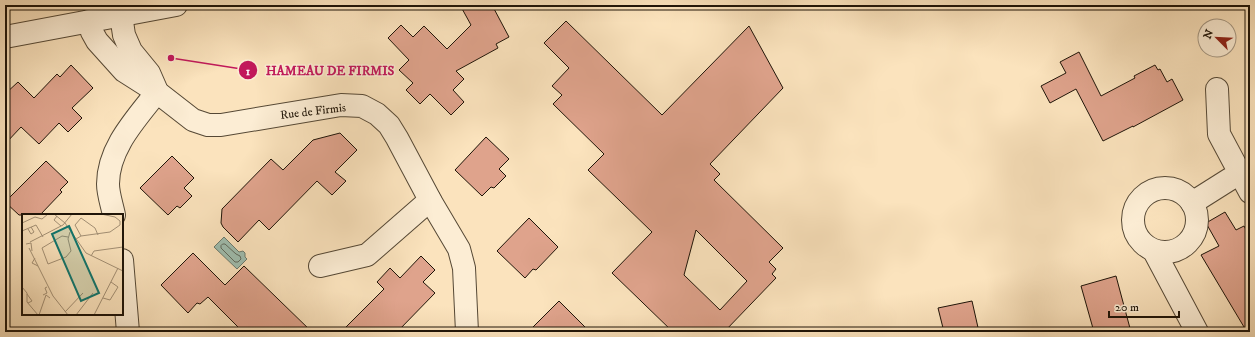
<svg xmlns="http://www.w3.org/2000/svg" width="1255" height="337" viewBox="0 0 1255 337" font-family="'IM FELL DW Pica',serif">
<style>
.water{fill:#9fbeb0;stroke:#6b7a6d}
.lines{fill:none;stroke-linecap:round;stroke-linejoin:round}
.shore{stroke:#5e695c;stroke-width:1}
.building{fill:#dfa38c;stroke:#1e1408;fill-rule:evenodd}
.minor-casing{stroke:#554835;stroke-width:24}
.minor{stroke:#fcedd4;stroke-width:22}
.labels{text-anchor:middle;stroke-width:3;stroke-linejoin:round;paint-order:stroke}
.street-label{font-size:12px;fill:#1e1408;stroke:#fcedd4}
.inset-road{fill:none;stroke:#a39075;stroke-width:1}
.view{fill:#0f766e;fill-opacity:0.15;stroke:#0f766e;stroke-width:2}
.inset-edge{fill:none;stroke:#1e1408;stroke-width:2}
.leader{fill:none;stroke:#c2185b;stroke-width:1.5}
.callout-dot{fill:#c2185b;stroke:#fcedd4;stroke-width:1.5}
.mark-label{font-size:12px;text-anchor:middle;font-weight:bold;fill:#fff}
.callout-label{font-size:13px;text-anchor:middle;font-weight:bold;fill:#c2185b;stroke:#fcedd4;stroke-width:3;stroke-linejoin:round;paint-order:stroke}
</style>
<rect width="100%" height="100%" fill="#fbe3bd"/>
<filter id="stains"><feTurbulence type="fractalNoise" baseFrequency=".005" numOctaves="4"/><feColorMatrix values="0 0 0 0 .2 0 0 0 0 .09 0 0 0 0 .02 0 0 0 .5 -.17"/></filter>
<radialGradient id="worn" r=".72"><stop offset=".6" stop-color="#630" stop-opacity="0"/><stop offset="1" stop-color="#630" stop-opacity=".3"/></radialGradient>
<!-- water -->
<path class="water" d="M224,237L239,252L243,251L245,253V257L247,259L237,269L214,247Z"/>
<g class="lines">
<!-- shore -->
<path class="shore" d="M223,244H225L236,254L240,256L241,259L238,262H235L221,248V246Z"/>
</g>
<!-- building -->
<g class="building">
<path d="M460,5H492L509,37L496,44L498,48L456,71L464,79L453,90L464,102L451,115L430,94L420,104L406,90L413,83L399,70L409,60L388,38L401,25L413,37L424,26L447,49L471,25Z"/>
<path d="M566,21L662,115L749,26L783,88L710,164L720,174L714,180L783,248L769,262L776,269L772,274L776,278L724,332H673L612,273L652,232L588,170L604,154L553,104L562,95L552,86L569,68L544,43ZM696,230L747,281L720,310L684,275Z"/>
<path d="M1079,52L1101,96L1135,78L1134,76L1155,65L1158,70L1160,69L1167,82L1172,79L1183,100L1133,127V126L1103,141L1076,89L1050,103L1041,86L1066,73L1060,62Z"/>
<path d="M71,65L93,88L72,108L82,118L68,132L59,123L39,144L21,127L5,144V94L18,82L34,98L57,74L60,77Z"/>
<path d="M340,133L357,150L335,172L346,181L332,195L317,181L269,230L259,220L238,242L223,227L221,223L222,209L271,159L283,170L313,140Z"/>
<path d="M486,137L509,159L499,169L506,176L494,188L491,187L482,196L455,170Z"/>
<path d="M172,156L194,178L184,188L192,196L180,208L177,206L168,215L140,188Z"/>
<path d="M46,161L68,182L60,190L62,192L40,215H19L5,202Z"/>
<path d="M1225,212L1236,230L1244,226L1250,237V332H1247L1201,255L1219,246L1206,223Z"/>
<path d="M529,218L558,247L536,270L533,269L525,278L497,251Z"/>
<path d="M193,253L225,285L244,266L312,332H243L208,297L200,304L197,303L188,313L161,285Z"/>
<path d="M421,256L435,270L423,282L435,293L397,332H341L384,289L377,282L390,268L400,278Z"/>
<path d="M1116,276L1131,332H1094L1081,286Z"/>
<path d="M559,301L590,332H528Z"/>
<path d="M972,301L979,332H944L938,308Z"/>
</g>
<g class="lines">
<defs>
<g id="minor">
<path d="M121,15L124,35L131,51L149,73L156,89"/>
<path d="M89,21L92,32L97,41L124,71L157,92L193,120L208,125H221L341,105L362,106L377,114L389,125L397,138L430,200L459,249L464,268L467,332"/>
<path d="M5,37L176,5"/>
<path d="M1217,89L1219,134L1250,192"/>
<circle cx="1165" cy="220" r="32"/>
<path d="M1192,203L1230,179"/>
<path d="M114,215C112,205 108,194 108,184C108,148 136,119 157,92"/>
<path d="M1154,251L1197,332"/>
<path d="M122,260L128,332"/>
<path d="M320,266L367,255L430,200"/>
</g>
</defs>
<!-- minor casing -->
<use href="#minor" class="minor-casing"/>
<!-- minor -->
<use href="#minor" class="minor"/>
</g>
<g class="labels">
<!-- street labels -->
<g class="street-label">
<text transform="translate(313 111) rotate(-7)" y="4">Rue de Firmis</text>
</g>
</g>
<!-- overview -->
<g transform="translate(22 214)">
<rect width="101" height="101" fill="#fbe3bd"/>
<path class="inset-road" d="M32,0L43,9L64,39L101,57M35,2L32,6L39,12M0,9L13,3L20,5L26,0M6,15L9,20L12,18L9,13M0,17L14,11L21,23M59,22L53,11L59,4L73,14L76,21M46,23L40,22L20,34L26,50L44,43L49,37L46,25L48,18M54,25L59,22L88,18L98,11V7L93,3L79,0M8,28L41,11L50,0M4,30L9,29L10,37M7,34L31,82L46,101M69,42L72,37L101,33M13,44L10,49L16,52M0,73L5,79V88L16,101M5,80L10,87L6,89M21,81L25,79L23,74L25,73M81,84L88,86L96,73L89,68M43,98L61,79M17,101L24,81L28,84M54,101L71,79M72,101L96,54"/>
<path class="view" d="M47,12L77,79L59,87L30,20Z"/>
<rect width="101" height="101" class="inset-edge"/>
</g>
<!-- callouts -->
<path class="leader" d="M171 58L248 70"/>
<g class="callout-dot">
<circle cx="171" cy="58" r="4"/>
<circle cx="248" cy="70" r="10"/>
</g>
<g class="mark-label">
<text x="248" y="75">1</text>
</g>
<g class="callout-label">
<text x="330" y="75">HAMEAU DE FIRMIS</text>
</g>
<!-- margin -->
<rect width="1255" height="337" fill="none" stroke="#fbe3bd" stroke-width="20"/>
<rect x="6" y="6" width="1243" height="325" fill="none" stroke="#1e1408" stroke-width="2"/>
<rect x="10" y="10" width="1235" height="317" fill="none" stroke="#1e1408"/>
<!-- north arrow -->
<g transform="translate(1217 38) rotate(294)"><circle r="19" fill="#fcedd4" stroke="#a39682"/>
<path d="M0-3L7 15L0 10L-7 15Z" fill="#8f2418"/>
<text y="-6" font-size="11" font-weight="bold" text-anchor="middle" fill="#1e1408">N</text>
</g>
<!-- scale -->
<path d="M1109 311v6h70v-6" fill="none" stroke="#1e1408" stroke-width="2"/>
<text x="1115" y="311" font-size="12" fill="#1e1408" stroke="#fcedd4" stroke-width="3" paint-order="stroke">20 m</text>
<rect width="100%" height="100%" filter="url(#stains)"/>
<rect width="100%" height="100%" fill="url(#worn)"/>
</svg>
